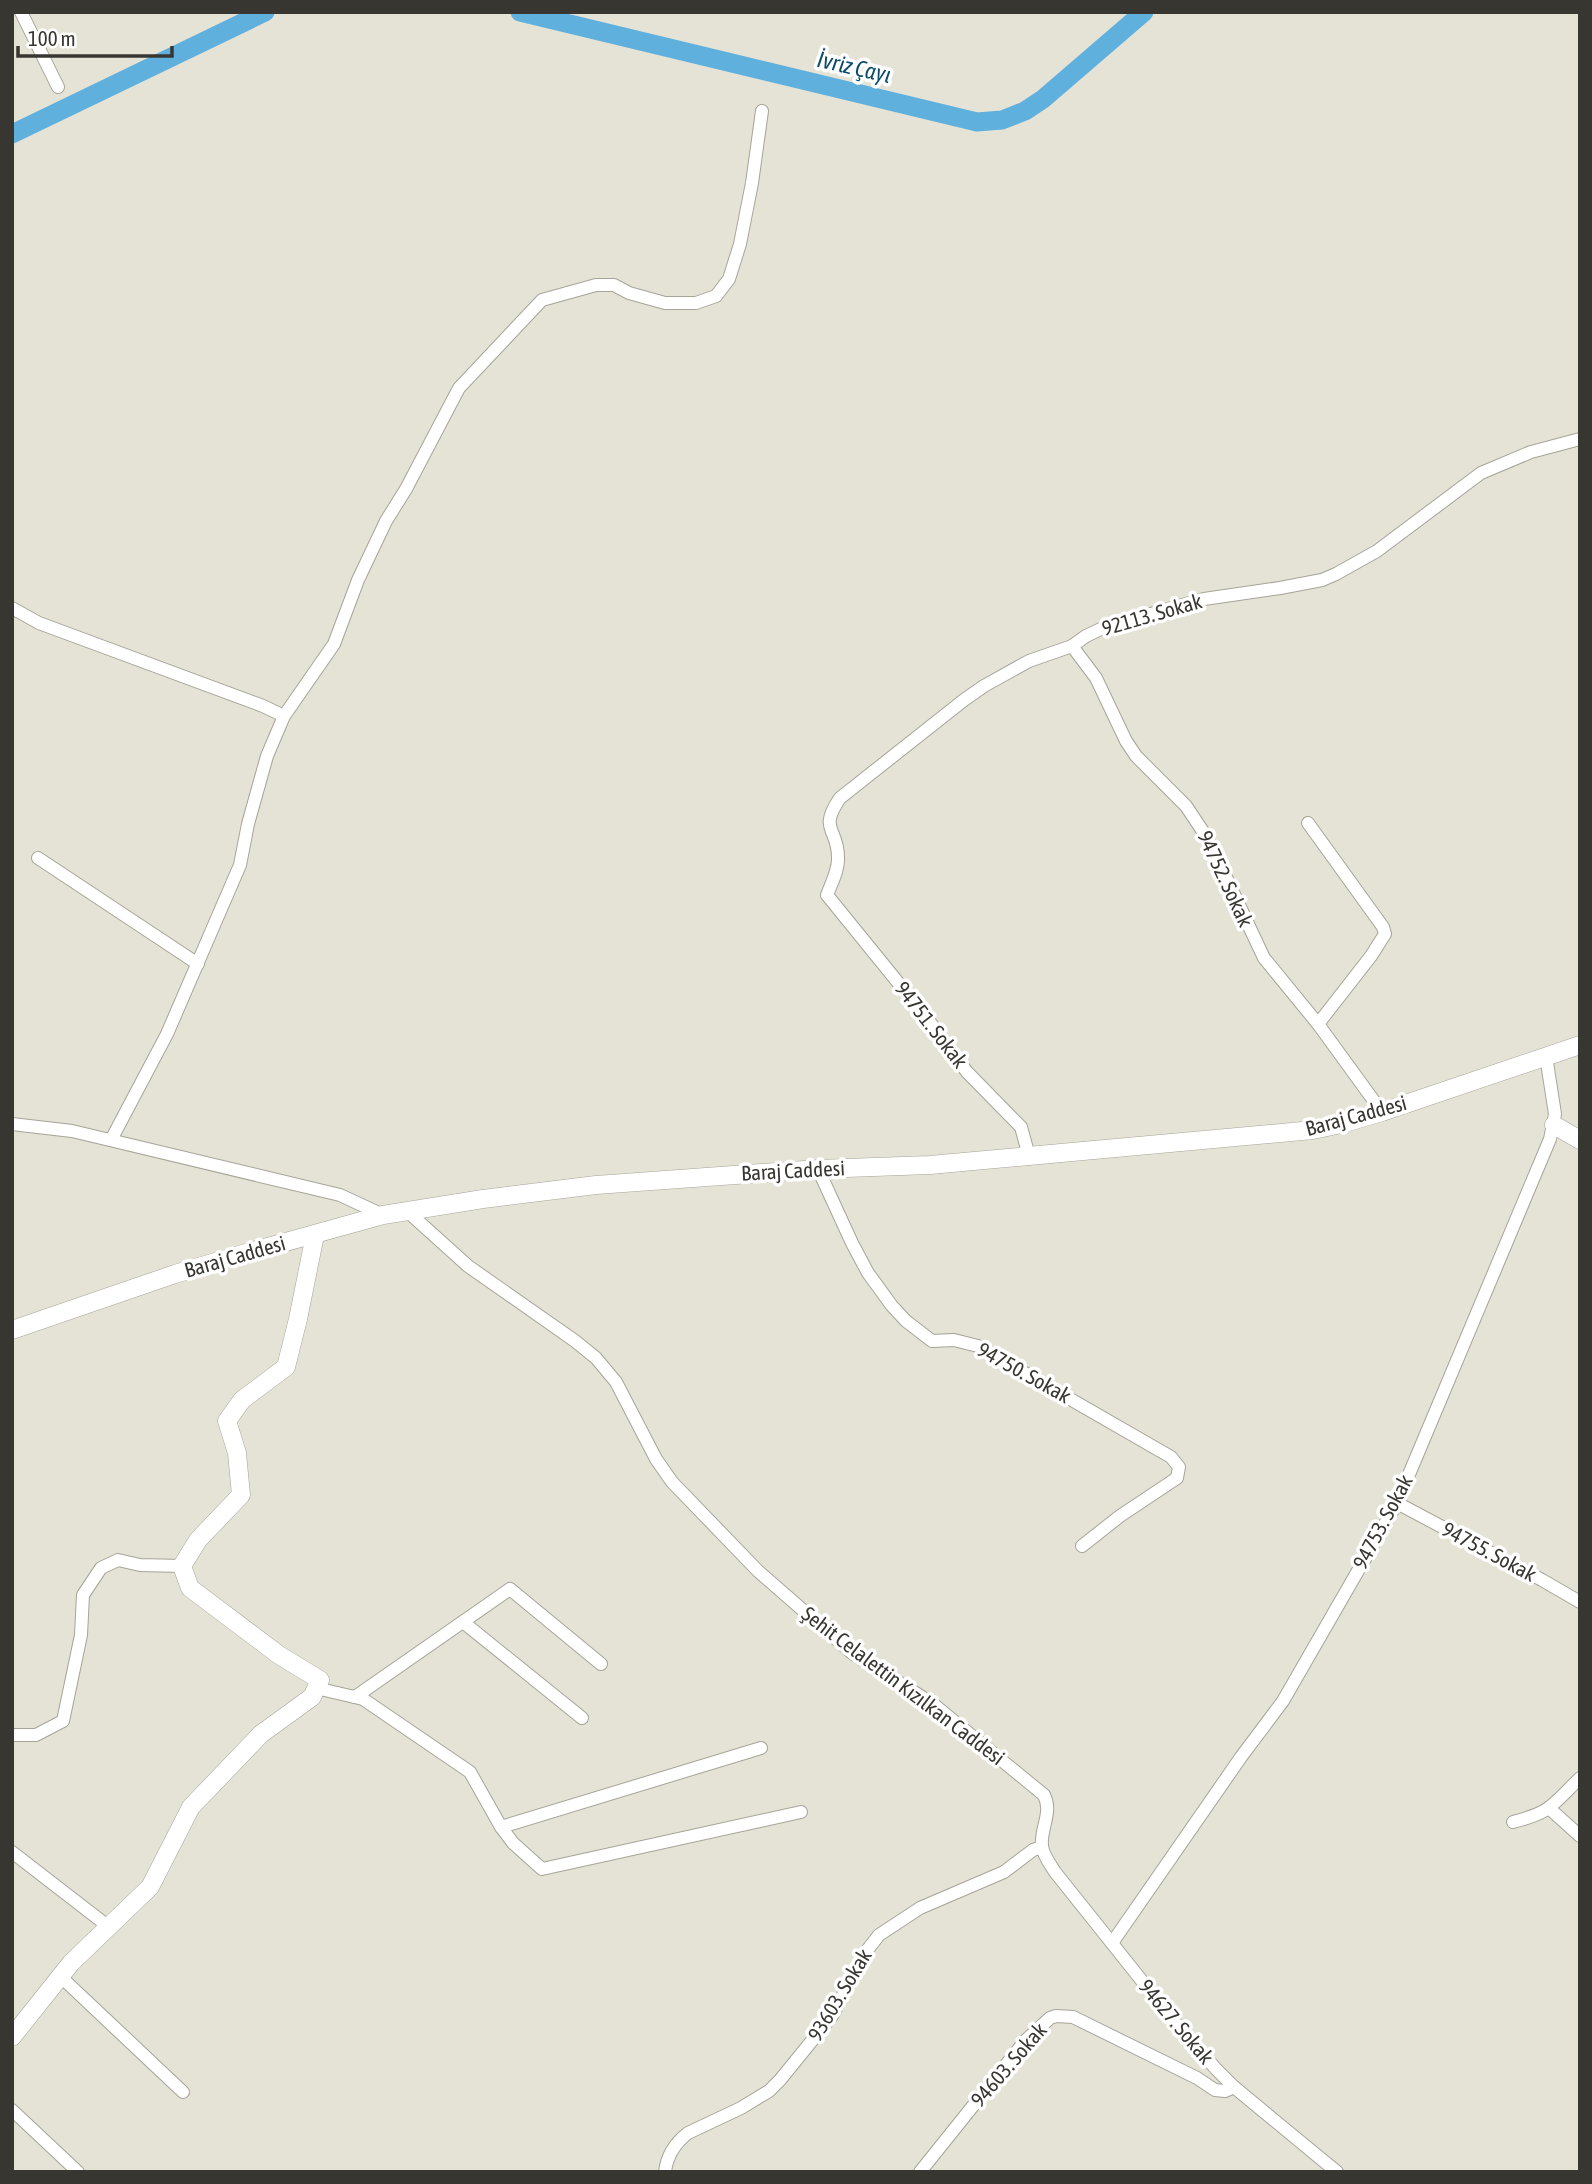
<svg xmlns="http://www.w3.org/2000/svg" width="1592" height="2184" viewBox="0 0 1592 2184" font-family="'Asap Condensed',sans-serif">
<style>
.lines{fill:none;stroke-linecap:round;stroke-linejoin:round}
.river{stroke:#60b0de;stroke-width:19}
.street-casing{stroke:#a6a497;stroke-width:14}
.secondary-casing{stroke:#a6a497;stroke-width:19}
.street{stroke:#fff;stroke-width:12}
.secondary{stroke:#fff;stroke-width:18}
.labels{text-anchor:middle;stroke-width:7;stroke-linejoin:round;paint-order:stroke}
.street-label{font-size:21px;fill:#373631;stroke:#fff}
.water-label{font-size:23px;font-style:italic;fill:#0a4c6b;stroke:#fff}
</style>
<rect width="100%" height="100%" fill="#e5e3d6"/>
<g class="lines">
<!-- river -->
<g class="river">
<path d="M520,12L977,122L1002,120L1025,111L1043,99L1144,12"/>
<path d="M12,134L265,12"/>
</g>
<defs>
<g id="street">
<path d="M21,12L58,87"/>
<path d="M12,608L39,623L263,706L284,716"/>
<path d="M1072,646L1096,678L1126,741L1136,756L1186,806L1208,839L1264,958L1318,1024L1382,1112"/>
<path d="M1308,823L1383,927L1385,934L1371,956L1318,1024"/>
<path d="M38,858L198,964"/>
<path d="M12,1124L72,1131L340,1195L383,1215"/>
<path d="M111,1140L167,1034L240,865L248,824L267,756L284,716L334,644L358,580L386,521L406,489L459,388L542,300L596,285H614L629,293L665,303H696L716,296L729,279L740,244L752,183L762,111"/>
<path d="M1029,1156L1021,1127L967,1072L926,1017L827,895C831,884 839,870 838,857C838,828 818,830 840,798L964,700L984,686L1029,661L1072,646L1086,636L1105,627L1204,599L1280,588L1322,580L1336,574L1377,551L1481,473L1531,452L1580,439"/>
<path d="M818,1169L852,1243L868,1273L892,1306L906,1321L932,1341L954,1340L978,1346L1171,1457L1179,1467L1177,1478L1120,1516L1082,1546"/>
<path d="M407,1211L468,1266L575,1341L596,1358L616,1382L656,1459L672,1482L758,1571L852,1653L933,1704L1044,1795C1053,1813 1040,1828 1042,1846C1043,1855 1050,1864 1055,1872L1174,2021L1216,2069L1234,2087L1337,2172"/>
<path d="M1397,1503L1542,1580L1580,1602"/>
<path d="M463,1622L582,1718"/>
<path d="M316,1688L363,1699L470,1772L501,1827L761,1748"/>
<path d="M355,1697L510,1589L601,1664"/>
<path d="M12,1735H36L63,1721L81,1635L83,1595L101,1568L118,1560L140,1565L182,1566"/>
<path d="M1550,1809L1580,1836"/>
<path d="M1513,1822C1552,1812 1552,1805 1580,1778"/>
<path d="M501,1827L513,1843L542,1869L801,1812"/>
<path d="M12,1852L109,1927"/>
<path d="M1112,1943L1241,1757L1283,1701L1397,1503L1550,1139L1555,1114L1546,1056"/>
<path d="M60,1976L183,2092"/>
<path d="M12,2110L78,2172"/>
<path d="M665,2172C667,2155 675,2143 688,2133L741,2108L769,2091L780,2080L832,2016L865,1953L879,1935L920,1908L1004,1872L1033,1850L1042,1847"/>
<path d="M920,2172L1025,2041L1050,2018L1056,2016L1073,2017L1197,2078L1215,2090L1225,2091L1234,2087"/>
</g>
<g id="secondary">
<path d="M1554,1125L1580,1140"/>
<path d="M12,1330L175,1274L246,1253L383,1215L483,1199L596,1185L818,1169L930,1165L1313,1130L1341,1124L1382,1112L1580,1045"/>
<path d="M12,2037L71,1963L150,1887L191,1807L261,1734L312,1697L320,1680L279,1655L190,1588L182,1566L198,1540L241,1495L237,1453L227,1421L242,1400L286,1367L298,1319L315,1235"/>
</g>
</defs>
<!-- street casing -->
<use href="#street" class="street-casing"/>
<!-- secondary casing -->
<use href="#secondary" class="secondary-casing"/>
<!-- street -->
<use href="#street" class="street"/>
<!-- secondary -->
<use href="#secondary" class="secondary"/>
</g>
<g class="labels">
<!-- street labels -->
<g class="street-label">
<text transform="translate(1152 615) rotate(-16)" y="7">92113. Sokak</text>
<text transform="translate(1225 879) rotate(65)" y="7">94752. Sokak</text>
<text transform="translate(931 1025) rotate(52)" y="7">94751. Sokak</text>
<text transform="translate(1356 1116) rotate(-15)" y="7">Baraj Caddesi</text>
<text transform="translate(793 1171) rotate(-3)" y="7">Baraj Caddesi</text>
<text transform="translate(235 1257) rotate(-16)" y="7">Baraj Caddesi</text>
<text transform="translate(1024 1373) rotate(29)" y="7">94750. Sokak</text>
<text transform="translate(1383 1522) rotate(-62)" y="7">94753. Sokak</text>
<text transform="translate(1489 1552) rotate(28)" y="7">94755. Sokak</text>
<text transform="translate(903 1686) rotate(37)" y="7">Şehit Celalettin Kızılkan Caddesi</text>
<text transform="translate(840 1995) rotate(-59)" y="7">93603. Sokak</text>
<text transform="translate(1176 2022) rotate(50)" y="7">94627. Sokak</text>
<text transform="translate(1009 2065) rotate(-49)" y="7">94603. Sokak</text>
</g>
<!-- water labels -->
<g class="water-label">
<text transform="translate(854 67) rotate(13)" y="8">İvriz Çayı</text>
</g>
</g>
<!-- border -->
<rect width="1592" height="2184" fill="none" stroke="#373631" stroke-width="28"/>
<!-- scale -->
<path d="M18 46v10h154v-10" fill="none" stroke="#373631" stroke-width="3.5"/>
<text x="28" y="46" font-size="21" fill="#373631" stroke="#ffffff" stroke-width="5" paint-order="stroke">100 m</text>
</svg>
